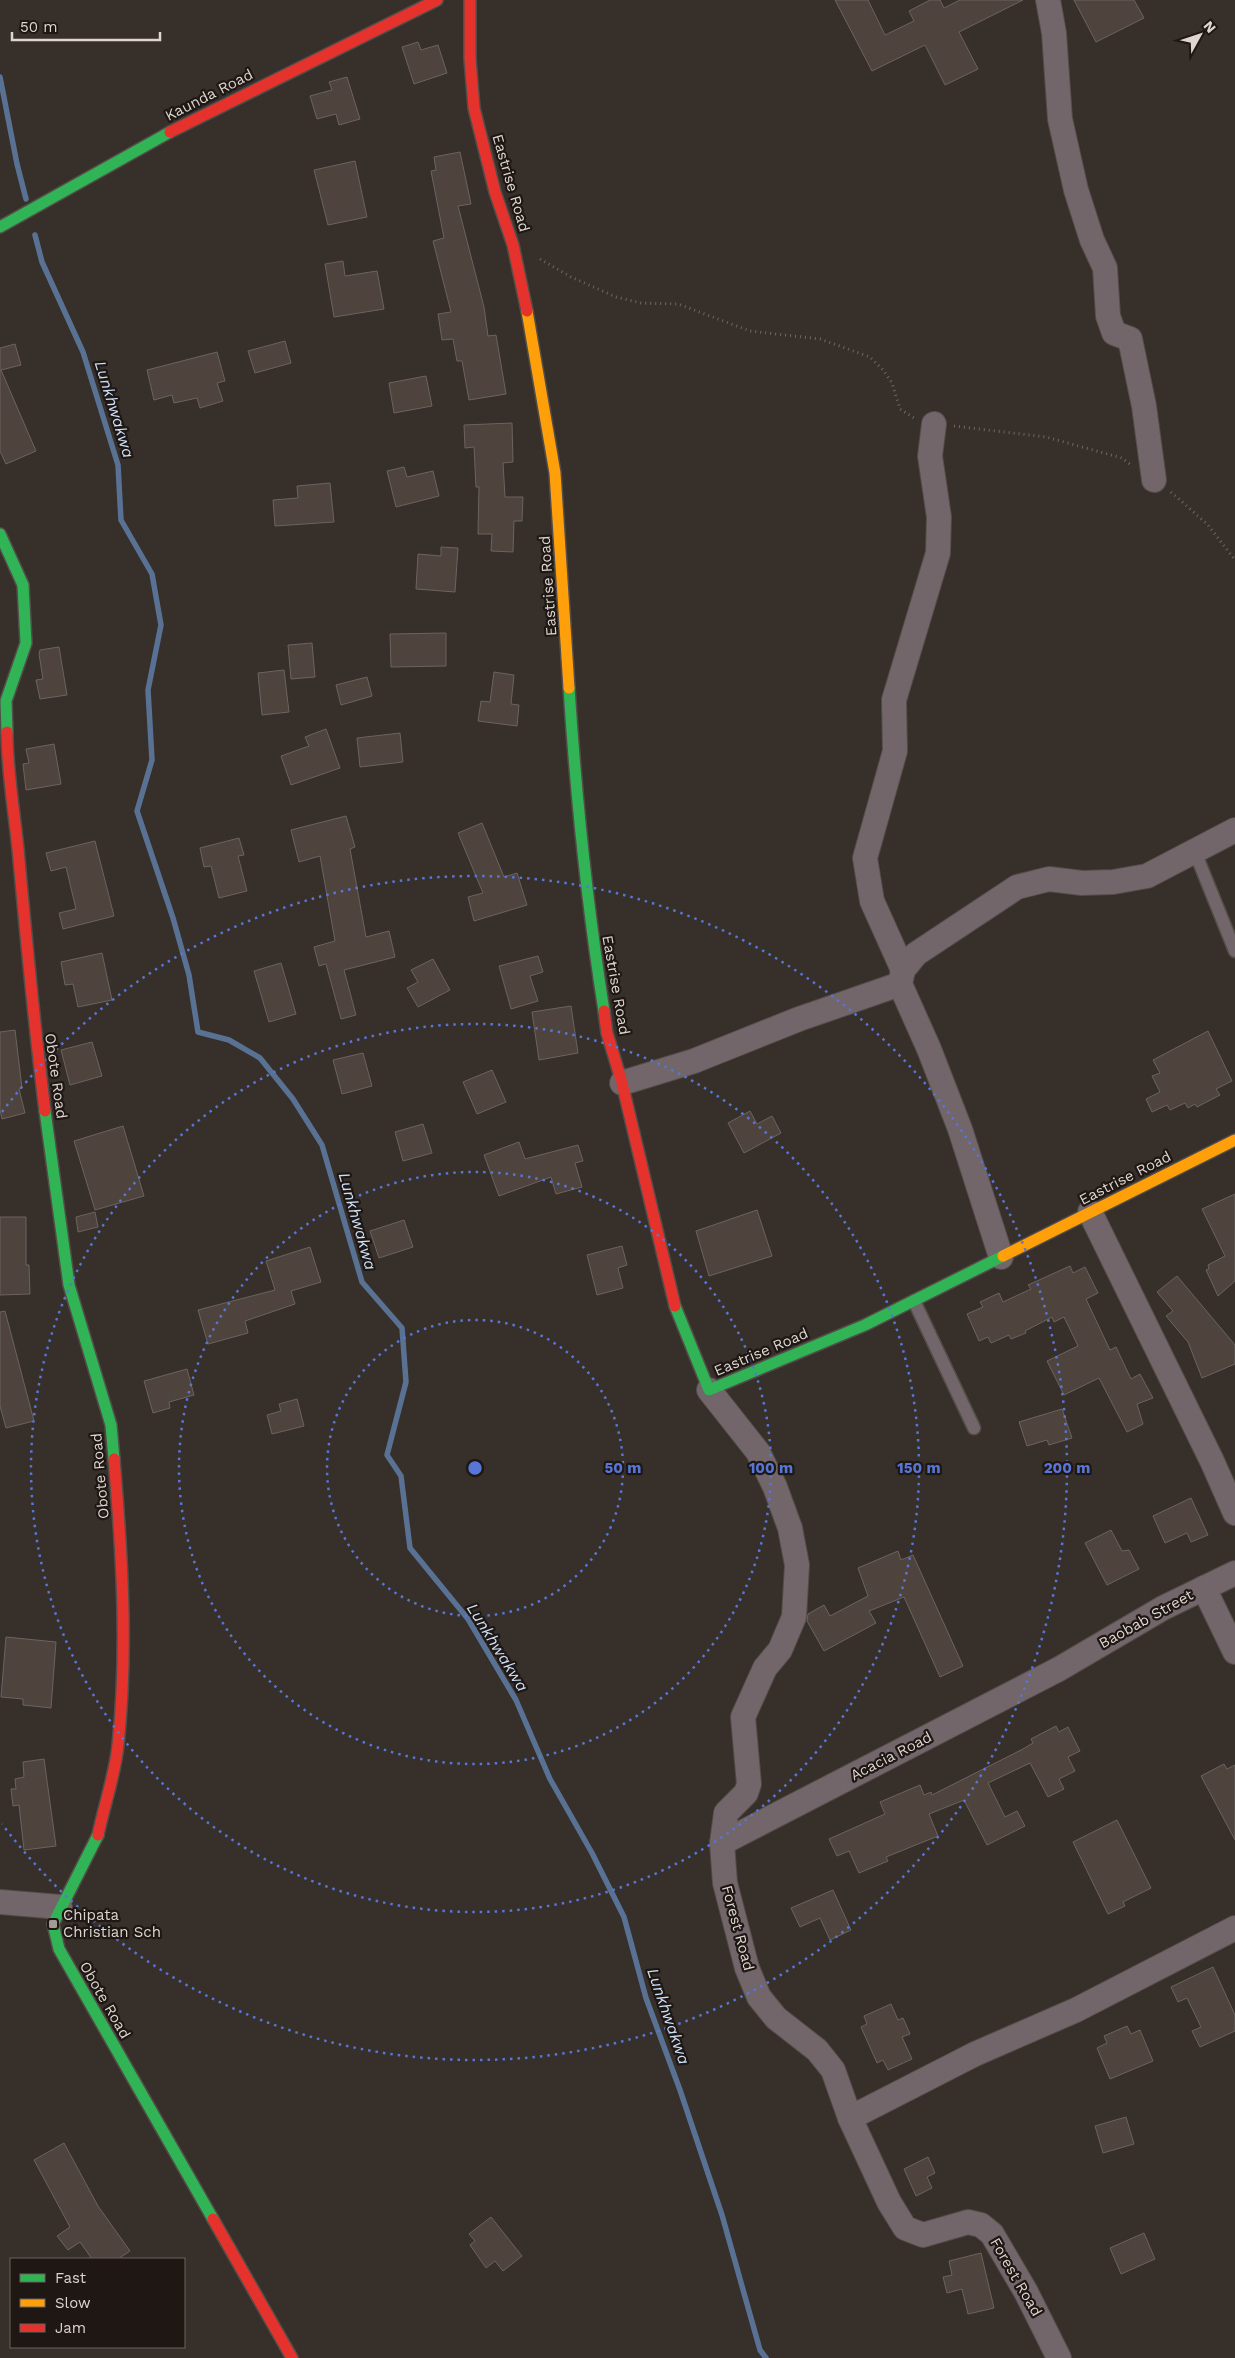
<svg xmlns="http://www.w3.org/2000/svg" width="1235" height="2358" viewBox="0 0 1235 2358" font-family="'Work Sans',sans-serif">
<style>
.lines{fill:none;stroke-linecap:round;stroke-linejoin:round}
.stream{stroke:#597294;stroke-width:5.5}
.building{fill:#4f433d;stroke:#6a6460}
.lane-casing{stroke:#534d49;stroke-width:15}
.street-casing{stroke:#534d49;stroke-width:26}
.fast-casing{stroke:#534d49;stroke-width:14}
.slow-casing{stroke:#534d49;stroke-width:14}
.jam-casing{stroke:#534d49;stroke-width:14}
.path{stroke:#706667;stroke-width:3;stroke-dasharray:1 4;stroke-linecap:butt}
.lane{stroke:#72666a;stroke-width:12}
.street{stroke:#72666a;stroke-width:24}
.fast{stroke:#30b455;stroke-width:11}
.slow{stroke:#ff9f0a;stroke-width:11}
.jam{stroke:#e5322d;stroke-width:11}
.ring{fill:none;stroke:#5776d5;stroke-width:2.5;stroke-dasharray:2.5 5}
.poi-dot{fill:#a39b95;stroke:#1e1714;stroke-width:2}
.labels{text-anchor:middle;stroke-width:4.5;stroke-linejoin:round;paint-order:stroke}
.street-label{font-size:15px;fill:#ded5cf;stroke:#1e1714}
.poi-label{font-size:15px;fill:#ded5cf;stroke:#1e1714;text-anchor:start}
.water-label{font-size:16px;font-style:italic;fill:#cde0f8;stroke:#1e1714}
.centre{fill:#5776d5;stroke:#1e1714;stroke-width:2.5}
.ring-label{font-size:15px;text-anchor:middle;font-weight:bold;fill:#5776d5;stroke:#1e1714;stroke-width:4.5;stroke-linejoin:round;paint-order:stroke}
</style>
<rect width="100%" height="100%" fill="#362f2a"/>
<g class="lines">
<!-- stream -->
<g class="stream">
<path d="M0,77L17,164L26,199"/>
<path d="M35,235L42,262L83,352L118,465L121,520L152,574L161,625L148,690L152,760L137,811L173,918L189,975L198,1032L229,1040L260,1058L293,1099L322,1145L362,1282L402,1328L406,1382L387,1455L401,1476L410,1548L468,1619L516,1700L550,1779L592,1853L624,1917L646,1998L680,2090L722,2215L760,2350L766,2358"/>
</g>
</g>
<!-- building -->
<g class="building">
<path d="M835,0H868L885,35L914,21L909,11L930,0H940L944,8L960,0H1023L959,32L978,69L945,85L925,45L872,71Z"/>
<path d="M1074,0H1134L1144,18L1096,42Z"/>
<path d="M418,42L421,50L438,45L447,73L414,84L402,47Z"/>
<path d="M347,77L360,119L339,125L336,114L317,119L310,96L332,90L329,82Z"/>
<path d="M460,152L471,204L458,206L484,307L488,336L496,335L506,394L469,400L462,361H457L453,339L442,340L438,314L451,312L433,241L444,238L431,171L436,170L434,157Z"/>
<path d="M355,161L367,217L328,225L314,170Z"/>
<path d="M343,261L345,276L377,271L384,309L334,317L325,264Z"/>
<path d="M285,341L291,363L255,373L248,351Z"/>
<path d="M15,344L21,365L1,370L36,451L6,464L0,451V348Z"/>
<path d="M217,352L225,381L217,383L223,401L200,408L197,398L174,403L172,395L154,400L147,370Z"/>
<path d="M426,376L432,406L394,413L389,383Z"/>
<path d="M512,423L513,462L503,463L505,497H523L522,521H514L513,552L491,551L492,534H478L479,487H476L474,447L465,448L464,425Z"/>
<path d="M404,467L407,477L433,471L439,496L396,507L387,471Z"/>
<path d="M330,483L334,522L275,526L273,500L298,498L297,486Z"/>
<path d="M441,547L458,548L455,592L416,589L418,554L441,556Z"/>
<path d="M446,633V666L391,667L390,634Z"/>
<path d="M312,643L315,677L291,679L288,645Z"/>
<path d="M59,647L67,695L40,699L36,680L43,679L39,654L40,650Z"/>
<path d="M284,670L289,712L262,715L258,673Z"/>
<path d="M494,672L514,675L511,704L519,705L517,726L478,721L481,701L490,702Z"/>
<path d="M367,677L372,696L341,705L336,685Z"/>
<path d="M326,729L340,768L291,785L281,756L309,746L305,737Z"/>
<path d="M400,733L403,762L360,767L357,738Z"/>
<path d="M54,744L61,784L26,790L23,764L29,763L26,749Z"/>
<path d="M346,816L355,847L350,849L366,937L389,931L395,957L344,970L356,1015L341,1019L326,964L319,966L314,947L335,941L320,856L299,862L291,830Z"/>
<path d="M482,823L504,877L517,873L527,905L474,921L468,897L483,893L458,833Z"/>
<path d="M239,838L244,855L238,856L247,891L219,898L211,866L204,867L200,848Z"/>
<path d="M95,841L114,916L63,929L59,913L76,909L66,867L51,871L46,853Z"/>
<path d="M102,953L112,1000L78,1007L73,984L65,985L61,962Z"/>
<path d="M538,956L543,972L530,976L538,1001L511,1009L499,966Z"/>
<path d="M433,959L450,990L418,1007L407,988L418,982L411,970Z"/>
<path d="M281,963L296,1014L269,1022L254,971Z"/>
<path d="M571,1006L578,1053L539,1060L532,1012Z"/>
<path d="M15,1030L22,1088L19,1089L25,1113L2,1119L0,1110V1032Z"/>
<path d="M1208,1031L1232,1081L1216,1089L1220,1095L1197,1107L1195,1104L1188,1108L1185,1103L1170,1110L1167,1105L1152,1112L1146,1099L1160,1092L1152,1076L1160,1073L1153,1060Z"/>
<path d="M92,1042L102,1076L70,1085L61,1050Z"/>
<path d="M363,1053L372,1086L342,1094L333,1060Z"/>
<path d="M492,1070L506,1102L477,1114L463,1082Z"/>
<path d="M750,1111L757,1124L772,1116L781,1133L744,1153L728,1123Z"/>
<path d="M423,1124L432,1153L403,1161L395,1132Z"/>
<path d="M123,1126L144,1196L95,1210L74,1141Z"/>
<path d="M519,1142L525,1159L578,1145L583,1161L575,1163L582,1187L556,1194L551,1177L499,1196L484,1155Z"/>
<path d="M1235,1194V1281L1218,1296L1206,1270L1209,1269L1208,1265L1225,1256L1202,1209Z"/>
<path d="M757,1210L772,1256L709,1276L696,1231Z"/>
<path d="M95,1212L98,1227L78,1232L76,1217Z"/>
<path d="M0,1217H26V1265H29L30,1294L0,1295Z"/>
<path d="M404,1220L413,1247L379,1258L370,1231Z"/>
<path d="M622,1246L627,1265L618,1268L623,1288L597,1295L587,1255Z"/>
<path d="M310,1247L321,1282L291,1291L295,1304L245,1321L248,1333L208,1344L198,1310L275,1290L266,1261Z"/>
<path d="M1070,1266L1073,1273L1085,1267L1098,1293L1086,1299L1110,1350L1116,1347L1131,1379L1140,1374L1153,1398L1137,1404L1143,1424L1127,1432L1099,1378L1064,1395L1047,1361L1078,1346L1064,1317L1054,1322L1052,1317L1025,1331L1026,1333L1011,1339L1009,1335L991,1343L988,1337L979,1341L967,1314L983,1307L980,1302L999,1293L1003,1302L1031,1289L1028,1285Z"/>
<path d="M1177,1276L1235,1345V1364L1202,1378L1188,1342L1166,1316L1173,1311L1157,1292Z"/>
<path d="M5,1311L34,1421L6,1428L0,1406V1312Z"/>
<path d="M187,1369L194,1395L169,1402L170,1408L153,1413L144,1381Z"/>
<path d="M297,1399L304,1426L272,1434L267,1415L281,1411L279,1404Z"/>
<path d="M1062,1409L1072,1438L1049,1445L1047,1440L1027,1446L1019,1422Z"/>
<path d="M1191,1498L1208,1535L1191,1542L1187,1533L1165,1543L1153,1516Z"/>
<path d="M1111,1530L1122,1551L1129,1550L1139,1569L1107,1585L1085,1543Z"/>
<path d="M898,1551L901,1560L913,1555L963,1666L940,1677L904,1597L869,1611L876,1623L824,1651L807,1621L808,1614L824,1605L830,1616L868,1596L858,1568Z"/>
<path d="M6,1637L56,1642L51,1708L23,1705V1699L1,1697Z"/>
<path d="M1056,1726L1059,1732L1068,1727L1080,1751L1068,1757L1075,1771L1059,1779L1064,1789L1048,1797L1030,1763L988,1783L1005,1817L1017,1811L1025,1826L987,1845L964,1800L929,1814L938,1836L886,1857L888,1861L859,1873L849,1851L837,1856L829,1839L885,1814L880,1802L920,1785L924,1795L931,1792L932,1795L1023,1749L1033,1743L1031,1739Z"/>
<path d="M44,1759L56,1846L24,1850L19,1805L13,1806L11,1789H16L15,1779L24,1777L23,1762Z"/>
<path d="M1224,1764L1227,1769L1235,1765V1840L1201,1776Z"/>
<path d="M1117,1820L1151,1888L1123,1902L1125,1906L1108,1914L1073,1842Z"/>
<path d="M833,1890L851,1930L830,1940L820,1918L800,1927L791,1908Z"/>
<path d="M1213,1967L1235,2015V2031L1200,2047L1192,2031L1201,2027L1187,1998L1178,2002L1171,1987Z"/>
<path d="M891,2004L898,2020L903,2018L910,2034L902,2037L912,2059L888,2070L883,2060L877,2063L861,2027L867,2024L864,2016Z"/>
<path d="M1127,2026L1131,2034L1140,2030L1153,2061L1110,2079L1097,2048L1107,2043L1104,2036Z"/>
<path d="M1126,2117L1134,2144L1103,2153L1095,2126Z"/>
<path d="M64,2143L98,2206L130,2251L118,2259H92L80,2242L68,2250L57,2236L70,2227L34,2160Z"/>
<path d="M928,2157L935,2173L927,2177L932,2188L916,2196L904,2169Z"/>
<path d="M491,2217L522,2256L503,2271L495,2261L486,2268L470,2245L475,2241L469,2234Z"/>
<path d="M1144,2233L1155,2259L1121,2274L1110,2248Z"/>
<path d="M981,2253L994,2308L968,2314L962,2289L947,2293L943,2277L952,2275L949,2261Z"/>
</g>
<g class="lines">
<defs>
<g id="lane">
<path d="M1195,852L1235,951"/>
<path d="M914,1301L974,1428"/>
</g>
<g id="street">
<path d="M1048,0L1054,33L1060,119L1076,190L1092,240L1105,268L1108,316L1114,333L1130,339L1144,406L1154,480"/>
<path d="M903,970L872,901L865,858L895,751L894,700L938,553L939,517L930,456L934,424"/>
<path d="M622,1083L694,1061L799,1019L900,984"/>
<path d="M1090,1212L1212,1461L1235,1513"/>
<path d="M1001,1257L960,1129L929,1049L900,984L903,970L916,954L1017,887L1049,879L1082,883L1113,882L1147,876L1235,830"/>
<path d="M709,1390L758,1452L775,1487L790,1528L797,1565L794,1617L780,1650L765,1668L743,1717L749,1784L746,1793L726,1813L722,1843L725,1883L747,1968L759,1997L776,2018L817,2050L833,2070L850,2118L889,2202L905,2228L923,2235L968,2222L981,2225L992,2234L1026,2292L1059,2358"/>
<path d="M1204,1588L1235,1652"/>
<path d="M722,1843L1059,1669L1163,1608L1235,1573"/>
<path d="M0,1902L60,1907"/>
<path d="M850,2118L975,2054L1076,2010L1235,1928"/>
</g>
<g id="fast">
<path d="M0,227L170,132"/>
<path d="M0,534L23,585L26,643L6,701L7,732"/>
<path d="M569,688C576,796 587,904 604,1011"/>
<path d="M45,1111L69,1285L111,1425L114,1459"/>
<path d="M675,1306L709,1390L865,1325L1003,1256"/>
<path d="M98,1835L53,1924L59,1949L213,2219"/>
</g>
<g id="slow">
<path d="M527,311L555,473L569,688"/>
<path d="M1003,1256L1235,1140"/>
</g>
<g id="jam">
<path d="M470,0V59L474,108L495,192L513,245L527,311"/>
<path d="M170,132L437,0"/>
<path d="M7,732C7,771 14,810 18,849C26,937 34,1024 45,1111"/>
<path d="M604,1011L607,1033L622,1083L675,1306"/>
<path d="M98,1835C104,1806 115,1775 118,1745C128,1651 122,1553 114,1459"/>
<path d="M213,2219L292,2358"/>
</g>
</defs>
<!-- lane casing -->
<use href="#lane" class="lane-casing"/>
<!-- street casing -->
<use href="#street" class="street-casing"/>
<!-- fast casing -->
<use href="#fast" class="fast-casing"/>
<!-- slow casing -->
<use href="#slow" class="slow-casing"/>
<!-- jam casing -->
<use href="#jam" class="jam-casing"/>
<!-- path -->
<g class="path">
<path d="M540,259L571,277L616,297L641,303L678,304L750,331L820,339L870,357L884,371L892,383L900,409L914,418"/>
<path d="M954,426L1046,437L1122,458L1130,464"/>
<path d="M1171,492L1208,525L1235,560"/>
</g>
<!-- lane -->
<use href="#lane" class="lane"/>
<!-- street -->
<use href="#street" class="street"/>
<!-- fast -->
<use href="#fast" class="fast"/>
<!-- slow -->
<use href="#slow" class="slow"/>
<!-- jam -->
<use href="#jam" class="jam"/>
</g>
<!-- distance rings -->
<g class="ring">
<circle cx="475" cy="1468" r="148"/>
<circle cx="475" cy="1468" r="296"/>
<circle cx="475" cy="1468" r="444"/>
<path d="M2 1112A592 592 0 1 1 2 1824"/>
</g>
<!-- markers -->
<rect class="poi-dot" x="48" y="1919" width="10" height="10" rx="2.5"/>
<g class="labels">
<!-- street labels -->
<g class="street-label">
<text transform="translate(209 95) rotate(-27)" y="5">Kaunda Road</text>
<text transform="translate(511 183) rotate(74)" y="5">Eastrise Road</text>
<text transform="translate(548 586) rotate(-94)" y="5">Eastrise Road</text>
<text transform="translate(616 985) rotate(80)" y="5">Eastrise Road</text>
<text transform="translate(56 1076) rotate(82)" y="5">Obote Road</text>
<text transform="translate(1125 1178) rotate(-27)" y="5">Eastrise Road</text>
<text transform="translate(761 1352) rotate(-23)" y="5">Eastrise Road</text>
<text transform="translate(100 1476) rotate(-95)" y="5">Obote Road</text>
<text transform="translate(1146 1619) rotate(-29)" y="5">Baobab Street</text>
<text transform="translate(891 1756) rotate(-27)" y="5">Acacia Road</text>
<text transform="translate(738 1928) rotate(75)" y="5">Forest Road</text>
<text transform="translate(105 2000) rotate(60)" y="5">Obote Road</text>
<text transform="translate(1016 2277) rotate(60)" y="5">Forest Road</text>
</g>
<!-- poi labels -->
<g class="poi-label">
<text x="63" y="1920">Chipata<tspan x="63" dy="17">Christian Sch</tspan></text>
</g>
<!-- water labels -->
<g class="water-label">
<text transform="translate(115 409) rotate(73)" y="6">Lunkhwakwa</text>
<text transform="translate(358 1221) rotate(74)" y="6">Lunkhwakwa</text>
<text transform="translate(498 1647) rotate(58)" y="6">Lunkhwakwa</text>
<text transform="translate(669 2016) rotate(71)" y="6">Lunkhwakwa</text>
</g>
</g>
<circle cx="475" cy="1468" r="8" class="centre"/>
<g class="ring-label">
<text x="623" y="1473">50 m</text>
<text x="771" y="1473">100 m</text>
<text x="919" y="1473">150 m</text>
<text x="1067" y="1473">200 m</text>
</g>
<!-- legend -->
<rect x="10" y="2258" width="175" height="90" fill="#1e1714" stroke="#6b635f"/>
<rect x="20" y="2274" width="25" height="8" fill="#30b455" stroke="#6b635f"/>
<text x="55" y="2283" font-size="15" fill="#ded5cf">Fast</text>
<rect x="20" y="2299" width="25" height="8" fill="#ff9f0a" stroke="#6b635f"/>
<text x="55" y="2308" font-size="15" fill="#ded5cf">Slow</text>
<rect x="20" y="2324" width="25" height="8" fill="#e5322d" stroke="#6b635f"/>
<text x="55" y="2333" font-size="15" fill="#ded5cf">Jam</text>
<!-- north arrow -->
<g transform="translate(1200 35) rotate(50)" stroke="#1e1714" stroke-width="4" paint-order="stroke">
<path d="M0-4L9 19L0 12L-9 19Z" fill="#ded5cf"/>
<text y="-8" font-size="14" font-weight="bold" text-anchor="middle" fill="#ded5cf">N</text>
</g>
<!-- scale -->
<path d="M12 32v8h148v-8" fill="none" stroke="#ded5cf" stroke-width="2.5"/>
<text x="20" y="32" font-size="15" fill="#ded5cf" stroke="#1e1714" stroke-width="4" paint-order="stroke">50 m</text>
</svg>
